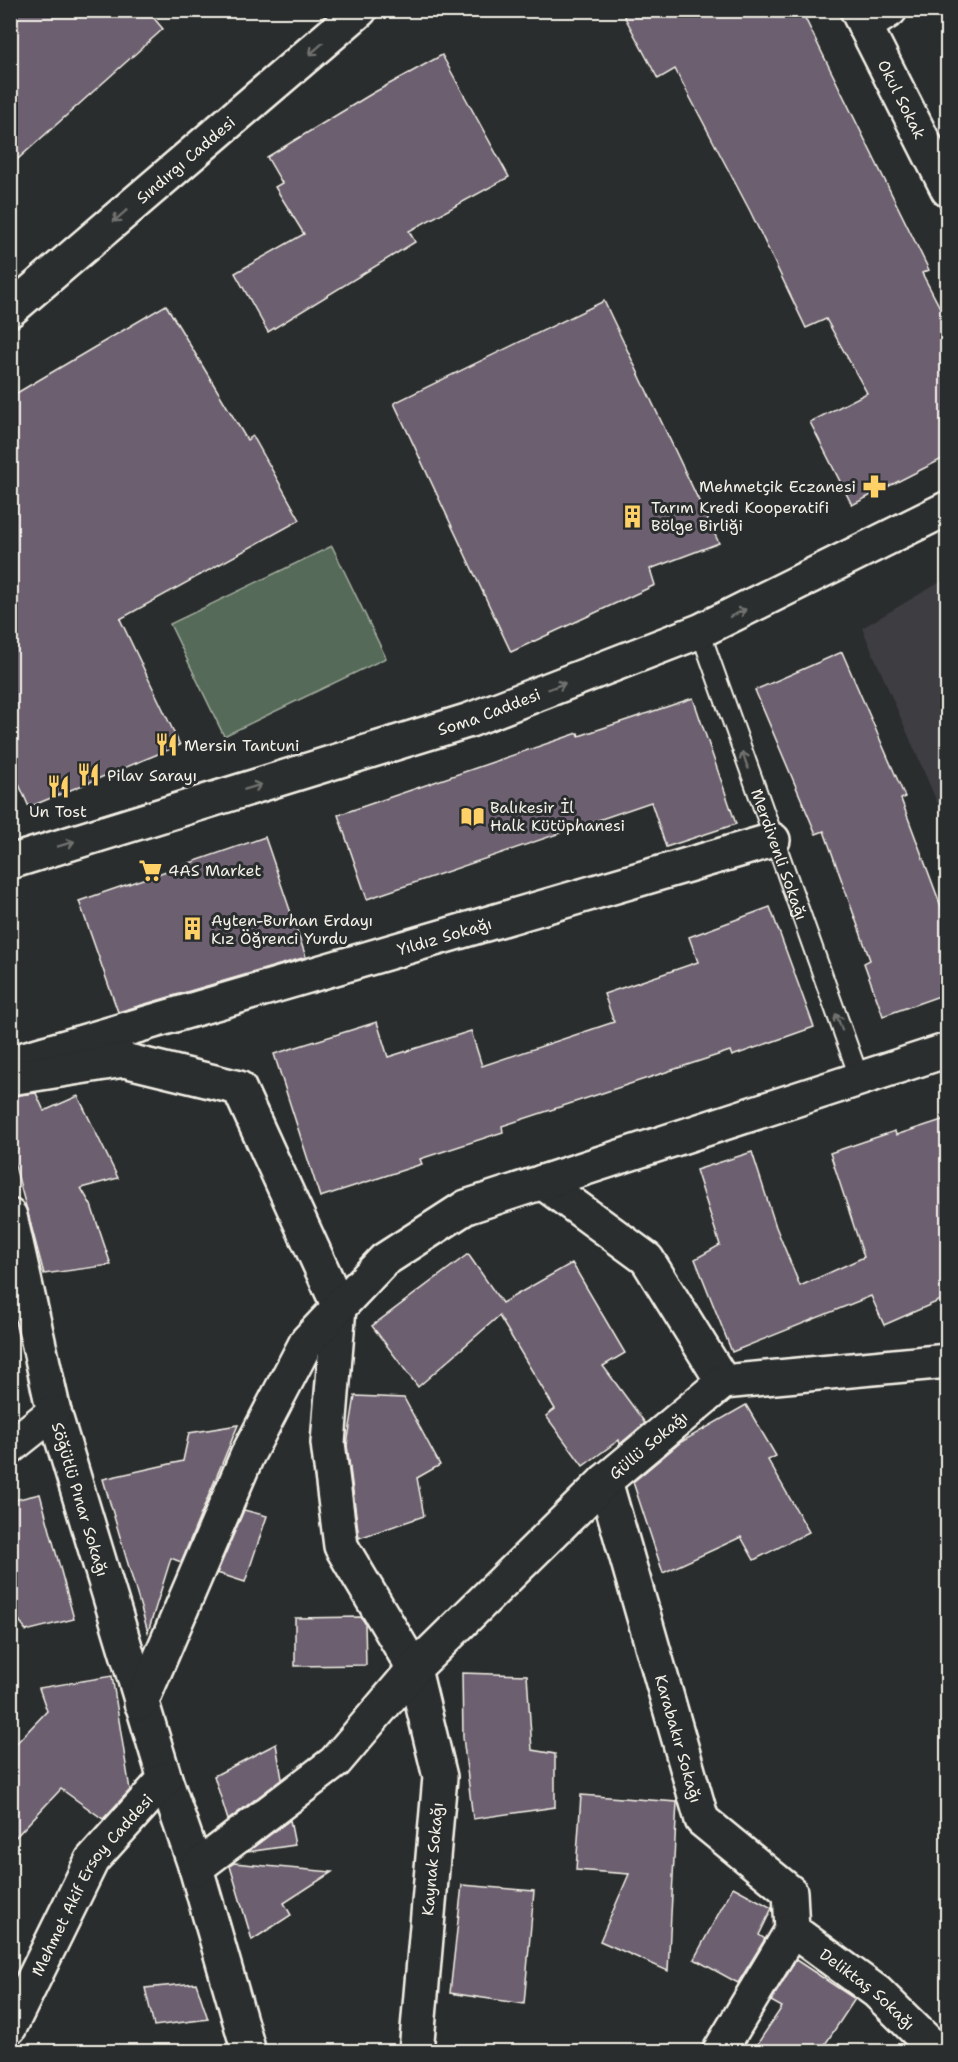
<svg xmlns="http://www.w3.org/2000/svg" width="958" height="2062" viewBox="0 0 958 2062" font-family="'Shantell Sans',sans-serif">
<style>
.built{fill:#3e3c42}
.green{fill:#546b58;stroke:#a4aea0;stroke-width:1.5}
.building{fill:#6c606f;stroke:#f4f1e8;stroke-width:1.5}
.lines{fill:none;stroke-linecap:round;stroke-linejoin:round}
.service-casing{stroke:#f4f1e8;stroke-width:22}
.minor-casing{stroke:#f4f1e8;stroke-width:38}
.secondary-casing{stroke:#f4f1e8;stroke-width:38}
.service{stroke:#2a2d2e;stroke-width:18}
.minor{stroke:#2a2d2e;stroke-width:33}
.secondary{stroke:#2a2d2e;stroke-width:33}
.oneway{stroke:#71726f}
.labels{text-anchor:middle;stroke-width:6;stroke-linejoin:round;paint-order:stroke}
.street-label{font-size:16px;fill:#f4f1e8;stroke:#2a2d2e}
.poi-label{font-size:16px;fill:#f4f1e8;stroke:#2a2d2e;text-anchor:start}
</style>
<rect width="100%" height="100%" fill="#2a2d2e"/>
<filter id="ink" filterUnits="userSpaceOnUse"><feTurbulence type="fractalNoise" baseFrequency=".0167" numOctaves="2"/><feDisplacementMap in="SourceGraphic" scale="12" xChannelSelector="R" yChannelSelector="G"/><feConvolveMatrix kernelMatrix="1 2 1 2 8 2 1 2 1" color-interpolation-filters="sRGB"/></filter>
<g filter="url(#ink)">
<!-- built -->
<path class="built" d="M947,578V825L862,628Z"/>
<!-- green -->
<path class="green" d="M332,546L386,658L224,736L170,624Z"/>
<!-- building -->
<g class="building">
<path d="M10,10H147L163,29L10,166Z"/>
<path d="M621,10H801L929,270L922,273L948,323V456L852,505L810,422L867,393L826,319L806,328L750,211L675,69L658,79Z"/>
<path d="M442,55L509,177L409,231L415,242L268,332L235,273L304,234L275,187L282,183L267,157L373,93Z"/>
<path d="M604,301L719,543L650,569L655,585L511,652L394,403Z"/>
<path d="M166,305L247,440L253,436L300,520L120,619L180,745L29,807L10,764V397Z"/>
<path d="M842,652L905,797L901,799L948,925V993L883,1016L864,963L870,960L824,831L816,834L755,690Z"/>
<path d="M693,698L736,824L666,847L651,802L367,899L338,815L578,733L579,736Z"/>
<path d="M265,837L306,957L118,1012L79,901Z"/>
<path d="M770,907L814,1027L732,1056L730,1051L502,1126L503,1132L420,1159L422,1164L320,1197L274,1054L377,1022L388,1057L471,1031L482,1066L614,1022L604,994L698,962L689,937Z"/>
<path d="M36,1093L44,1111L78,1096L118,1178L81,1188L91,1205L111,1265L44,1274L10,1147V1096Z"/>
<path d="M948,1118V1297L884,1325L871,1296L732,1352L695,1259L720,1245L696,1170L752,1152L776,1227L800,1286L864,1257L830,1153L895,1131L896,1135Z"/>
<path d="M468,1254L502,1303L572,1263L625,1353L603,1366L645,1423L620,1444L619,1440L583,1466L546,1416L555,1409L499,1316L418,1387L372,1326Z"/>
<path d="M355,1396L404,1398L440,1465L417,1478L424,1516L359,1538L347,1445Z"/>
<path d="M746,1405L776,1456L768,1460L809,1532L754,1560L741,1537L663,1573L633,1482L681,1442Z"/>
<path d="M238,1425L181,1562L171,1558L148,1632L103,1479L183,1461L189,1433Z"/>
<path d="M40,1494L74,1619L26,1631L10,1606V1501Z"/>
<path d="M244,1510L267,1516L245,1582L217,1573Z"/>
<path d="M361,1617L365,1623L366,1665L295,1666V1618Z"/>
<path d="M462,1673L527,1675L532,1750L555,1754V1807L473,1819L463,1737Z"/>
<path d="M112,1676L130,1790L103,1819L61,1789L10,1843V1750L47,1711L39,1688Z"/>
<path d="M276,1744L282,1779L228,1820L214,1776Z"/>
<path d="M581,1795L677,1802L668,1971L600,1941L629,1874L576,1870Z"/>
<path d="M290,1820L295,1845L247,1852Z"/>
<path d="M234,1863L332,1872L284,1903L291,1915L252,1940L230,1866Z"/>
<path d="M462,1885L534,1891L524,2004L450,1993Z"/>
<path d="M733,1887L772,1908L759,1935L765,1939L738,1983L694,1959Z"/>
<path d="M796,1960L855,1999L820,2052H752L782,2007L771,2001Z"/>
<path d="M196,1983L208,2019L154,2026L145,1988Z"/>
</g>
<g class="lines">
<defs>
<g id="service">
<path id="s1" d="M700,631L859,1077"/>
</g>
<g id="minor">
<path id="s2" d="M857,10L948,190"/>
<path d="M865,26L890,10"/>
<path id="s3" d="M10,310L360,10"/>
<path id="s4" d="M24,1059L773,840"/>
<path d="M10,1078L124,1060L239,1088L339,1307L328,1443L341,1546L414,1669L440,1777L416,2052"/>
<path d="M542,1182L647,1259L723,1382"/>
<path id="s5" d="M10,1216L54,1412L165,1779L196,1868L249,2052"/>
<path d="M10,1447L54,1412"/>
<path id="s6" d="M605,1481L702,1820L790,1892L792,1930L719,2052"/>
<path d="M141,1703L247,1456L307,1341L384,1260L466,1207L948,1050"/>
<path id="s7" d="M196,1868L335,1762L414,1669L605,1481L723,1382L948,1361"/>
<path id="s8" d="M792,1930L877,1992L938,2052"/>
<path id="s9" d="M10,2027L92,1860L165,1779"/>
</g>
<g id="secondary">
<path id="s10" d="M10,862L470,720L700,631L948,508"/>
</g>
</defs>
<!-- service casing -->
<use href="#service" class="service-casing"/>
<!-- minor casing -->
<use href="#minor" class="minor-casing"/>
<!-- secondary casing -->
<use href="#secondary" class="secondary-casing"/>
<!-- service -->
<use href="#service" class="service"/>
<!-- minor -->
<use href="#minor" class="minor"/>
<!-- secondary -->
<use href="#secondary" class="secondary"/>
</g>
<!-- one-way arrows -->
<defs><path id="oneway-shaft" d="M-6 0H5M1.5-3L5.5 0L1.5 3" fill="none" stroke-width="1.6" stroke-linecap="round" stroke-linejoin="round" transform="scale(1.5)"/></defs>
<g class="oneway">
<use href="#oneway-shaft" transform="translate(316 49) rotate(139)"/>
<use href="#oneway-shaft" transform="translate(120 216) rotate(139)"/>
<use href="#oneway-shaft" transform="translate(738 613) rotate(-26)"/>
<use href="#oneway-shaft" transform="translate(557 686) rotate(-21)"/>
<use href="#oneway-shaft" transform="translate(745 760) rotate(-110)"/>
<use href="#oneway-shaft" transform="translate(253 787) rotate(-17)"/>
<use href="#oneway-shaft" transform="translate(66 844) rotate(-17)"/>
<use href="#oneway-shaft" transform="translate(839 1022) rotate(-110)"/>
</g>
</g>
<!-- icons -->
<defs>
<symbol id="pharmacy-bare" viewBox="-9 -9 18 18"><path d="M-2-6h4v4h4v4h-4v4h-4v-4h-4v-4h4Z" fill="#ffd166" stroke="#2a2d2e" stroke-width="2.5" paint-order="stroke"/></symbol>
<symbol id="building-bare" viewBox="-9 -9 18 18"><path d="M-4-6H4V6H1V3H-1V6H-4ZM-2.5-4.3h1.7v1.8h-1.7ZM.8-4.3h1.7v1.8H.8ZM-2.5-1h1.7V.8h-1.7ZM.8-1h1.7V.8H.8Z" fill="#ffd166" stroke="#2a2d2e" stroke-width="2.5" paint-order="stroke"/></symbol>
<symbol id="restaurant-bare" viewBox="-9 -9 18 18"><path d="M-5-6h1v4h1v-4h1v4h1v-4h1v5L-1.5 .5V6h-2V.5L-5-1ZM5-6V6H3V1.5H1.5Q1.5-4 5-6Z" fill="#ffd166" stroke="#2a2d2e" stroke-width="2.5" paint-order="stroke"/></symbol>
<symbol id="library-bare" viewBox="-9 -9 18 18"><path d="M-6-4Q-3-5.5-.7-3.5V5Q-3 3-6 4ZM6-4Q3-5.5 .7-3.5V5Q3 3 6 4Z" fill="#ffd166" stroke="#2a2d2e" stroke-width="2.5" paint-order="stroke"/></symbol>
<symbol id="supermarket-bare" viewBox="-9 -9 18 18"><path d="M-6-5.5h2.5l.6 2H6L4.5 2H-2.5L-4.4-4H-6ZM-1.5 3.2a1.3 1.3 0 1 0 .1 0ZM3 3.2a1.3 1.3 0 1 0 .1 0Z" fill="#ffd166" stroke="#2a2d2e" stroke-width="2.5" paint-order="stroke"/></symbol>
</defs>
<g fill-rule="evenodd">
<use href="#pharmacy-bare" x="858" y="470" width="33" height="33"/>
<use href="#building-bare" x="616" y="500" width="33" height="33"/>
<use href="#restaurant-bare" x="150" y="728" width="33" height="33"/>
<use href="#restaurant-bare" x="72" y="758" width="33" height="33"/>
<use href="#restaurant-bare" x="42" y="770" width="33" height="33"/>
<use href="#library-bare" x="456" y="800" width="33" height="33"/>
<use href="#supermarket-bare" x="134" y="854" width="33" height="33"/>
<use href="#building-bare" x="176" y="912" width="33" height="33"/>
</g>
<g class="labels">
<!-- street labels -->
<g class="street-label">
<text dy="6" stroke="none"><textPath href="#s2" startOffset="100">Okul Sokak</textPath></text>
<text dy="6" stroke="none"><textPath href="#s3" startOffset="231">Sındırgı Caddesi</textPath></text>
<text dy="6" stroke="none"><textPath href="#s10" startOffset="502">Soma Caddesi</textPath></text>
<text dy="6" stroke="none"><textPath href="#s1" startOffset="237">Merdivenli Sokağı</textPath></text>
<text dy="6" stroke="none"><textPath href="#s4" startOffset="438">Yıldız Sokağı</textPath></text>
<text dy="6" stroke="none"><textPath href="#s7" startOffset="621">Güllü Sokağı</textPath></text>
<text dy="6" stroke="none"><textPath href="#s5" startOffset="292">Söğütlü Pınar Sokağı</textPath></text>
<text dy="6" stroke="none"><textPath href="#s6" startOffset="268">Karabakır Sokağı</textPath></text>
<text transform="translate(432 1859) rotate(-85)" y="6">Kaynak Sokağı</text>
<text dy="6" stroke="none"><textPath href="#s9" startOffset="165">Mehmet Akif Ersoy Caddesi</textPath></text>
<text dy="6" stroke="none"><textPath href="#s8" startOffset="96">Deliktaş Sokağı</textPath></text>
</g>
<!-- poi labels -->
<g class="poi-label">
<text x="856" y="492" text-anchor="end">Mehmetçik Eczanesi</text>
<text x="651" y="513">Tarım Kredi Kooperatifi<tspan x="651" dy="18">Bölge Birliği</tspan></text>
<text x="184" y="751">Mersin Tantuni</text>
<text x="107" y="781">Pilav Sarayı</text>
<text x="490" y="813">Balıkesir İl<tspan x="490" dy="18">Halk Kütüphanesi</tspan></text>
<text x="58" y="817" text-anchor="middle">Un Tost</text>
<text x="168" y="876">4AS Market</text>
<text x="211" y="926">Ayten-Burhan Erdayı<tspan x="211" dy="18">Kız Öğrenci Yurdu</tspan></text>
</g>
</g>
<!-- margin -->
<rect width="958" height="2062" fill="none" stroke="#2a2d2e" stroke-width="36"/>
<rect x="18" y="18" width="922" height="2026" fill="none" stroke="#f4f1e8" stroke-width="2" filter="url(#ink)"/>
</svg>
